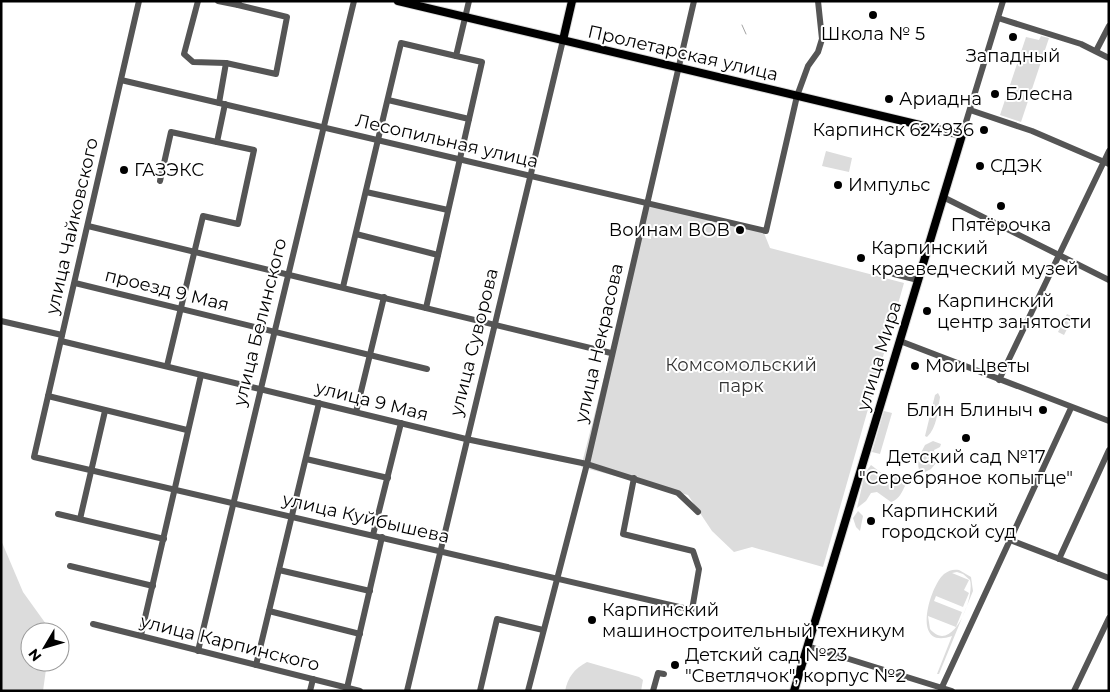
<svg xmlns="http://www.w3.org/2000/svg" width="1110" height="692" viewBox="0 0 1110 692" font-family="Montserrat,sans-serif">
<style>
.green{fill:#dcdcdc;fill-rule:evenodd}
.lines{fill:none;stroke-linecap:round;stroke-linejoin:round}
.stream{stroke:#a3a3a3;stroke-width:1}
.major-casing{stroke:#dbdbdb;stroke-width:10}
.minor{stroke:#555;stroke-width:6}
.major{stroke:#000;stroke-width:8}
.poi-dot{fill:#000;stroke:#fff;stroke-width:2}
.labels{text-anchor:middle;stroke-width:4;stroke-linejoin:round;paint-order:stroke}
.poi-label{font-size:18px;fill:#000;stroke:#fff;text-anchor:start}
.street-label{font-size:18px;fill:#000;stroke:#fff}
.park-label{font-size:18px;fill:#333;stroke:#fff}
</style>
<rect width="100%" height="100%" fill="#fff"/>
<!-- green -->
<g class="green">
<path d="M1041,36L1049,38L1021,122L1000,115L1026,37L1039,40Z"/>
<path d="M826,151L852,158L849,172L822,166Z"/>
<path d="M649,204L764,233L770,248L904,283L823,567L752,547L734,552L712,531L688,495L581,467L640,237L651,239V237L641,234Z"/>
<path d="M1067,314L1073,317L1064,335L1058,332Z"/>
<path d="M938,393L940,397C938,410 937,428 927,437L925,436L935,395Z"/>
<path d="M884,411L892,413L880,454L872,452Z"/>
<path d="M933,441L941,444L940,447L934,450L936,463L931,469L921,474C915,464 920,454 925,445Z"/>
<path d="M871,465L884,475L890,474L910,479C902,487 903,498 891,502L877,492L871,493L866,501L857,508L865,473Z"/>
<path d="M858,511L863,516L860,531L856,527L853,518Z"/>
<path d="M1,540L23,592L51,631L30,632V662H47L43,691H1Z"/>
<path d="M959,570L971,577L973,591L939,674H937L952,636C910,651 930,586 944,574C949,570 954,569 959,570ZM957,572L963,574L970,580C975,596 953,656 930,629L928,616L956,627L962,612L934,601L936,596L963,607L969,593L964,590L969,580L952,573Z"/>
<path d="M587,662L639,677L643,680L641,691H565C568,677 574,669 587,662Z"/>
</g>
<g class="lines">
<!-- stream -->
<path class="stream" d="M742,25L746,34"/>
<defs>
<g id="major">
<path d="M398,1L962,135L794,691"/>
<path d="M563,40L572,1"/>
</g>
</defs>
<!-- major casing -->
<use href="#major" class="major-casing"/>
<!-- minor -->
<g class="minor">
<path d="M139,1L34,457L692,610L699,569L693,551L623,534L634,478"/>
<path d="M198,1L184,54L193,62L226,63"/>
<path d="M218,1L238,5"/>
<path d="M998,18L1081,44L1109,58"/>
<path d="M1096,51L1109,26"/>
<path d="M121,80L766,231L797,96L808,66L818,52L822,39L818,1"/>
<path d="M388,100L469,119"/>
<path d="M219,103L226,63L276,74L287,17L238,5L239,1"/>
<path d="M970,110L1032,131L1109,164"/>
<path d="M962,135L1003,1"/>
<path d="M160,181L171,132L217,142"/>
<path d="M366,192L448,210"/>
<path d="M943,197L1109,280"/>
<path d="M88,226L611,353"/>
<path d="M356,234L438,255"/>
<path d="M894,274L918,280"/>
<path d="M75,283L427,369"/>
<path d="M343,287L401,43L456,56"/>
<path d="M426,308L482,62L456,56L469,1"/>
<path d="M1,321L62,335"/>
<path d="M61,341L466,439L587,464L678,493L698,512"/>
<path d="M900,341L1109,421"/>
<path d="M167,366L203,216L238,224L254,150L217,142L225,104"/>
<path d="M999,380L1109,151"/>
<path d="M48,396L187,430"/>
<path d="M356,412L384,297"/>
<path d="M306,459L388,478"/>
<path d="M58,514L164,539"/>
<path d="M80,519L105,411"/>
<path d="M373,535L401,423"/>
<path d="M1010,540L1109,578"/>
<path d="M1059,559L1109,450"/>
<path d="M70,566L153,586"/>
<path d="M279,570L370,591"/>
<path d="M269,611L360,634"/>
<path d="M93,624L360,691"/>
<path d="M141,635L201,375"/>
<path d="M807,646L952,691"/>
<path d="M198,651L354,1"/>
<path d="M256,665L319,403"/>
<path d="M942,687L1071,408"/>
<path d="M347,688L382,537"/>
<path d="M310,691L313,679"/>
<path d="M407,691L563,40"/>
<path d="M480,691L497,619L543,630"/>
<path d="M528,691L587,464L694,1"/>
<path d="M653,691L658,673L664,674"/>
<path d="M1074,691L1109,618"/>
</g>
<!-- major -->
<use href="#major" class="major"/>
</g>
<!-- markers -->
<g class="poi-dot">
<circle cx="873" cy="15" r="5"/>
<circle cx="1013" cy="37" r="5"/>
<circle cx="995" cy="94" r="5"/>
<circle cx="889" cy="99" r="5"/>
<circle cx="984" cy="130" r="5"/>
<circle cx="980" cy="166" r="5"/>
<circle cx="124" cy="170" r="5"/>
<circle cx="838" cy="185" r="5"/>
<circle cx="1001" cy="206" r="5"/>
<circle cx="740" cy="230" r="5"/>
<circle cx="861" cy="258" r="5"/>
<circle cx="927" cy="311" r="5"/>
<circle cx="915" cy="366" r="5"/>
<circle cx="1043" cy="410" r="5"/>
<circle cx="966" cy="438" r="5"/>
<circle cx="871" cy="521" r="5"/>
<circle cx="592" cy="620" r="5"/>
<circle cx="675" cy="665" r="5"/>
</g>
<g class="labels">
<!-- poi labels -->
<g class="poi-label">
<text x="873" y="40" text-anchor="middle">Школа № 5</text>
<text x="1013" y="62" text-anchor="middle">Западный</text>
<text x="1005" y="100">Блесна</text>
<text x="899" y="105">Ариадна</text>
<text x="974" y="136" text-anchor="end">Карпинск 624936</text>
<text x="990" y="172">СДЭК</text>
<text x="134" y="176">ГАЗЭКС</text>
<text x="848" y="191">Импульс</text>
<text x="1001" y="231" text-anchor="middle">Пятёрочка</text>
<text x="730" y="236" text-anchor="end">Воинам ВОВ</text>
<text x="871" y="254">Карпинский<tspan x="871" dy="21">краеведческий музей</tspan></text>
<text x="937" y="307">Карпинский<tspan x="937" dy="21">центр занятости</tspan></text>
<text x="925" y="372">Мои Цветы</text>
<text x="1033" y="416" text-anchor="end">Блин Блиныч</text>
<text x="966" y="463" text-anchor="middle">Детский сад №17<tspan x="966" dy="21">"Серебряное копытце"</tspan></text>
<text x="881" y="517">Карпинский<tspan x="881" dy="21">городской суд</tspan></text>
<text x="602" y="616">Карпинский<tspan x="602" dy="21">машиностроительный техникум</tspan></text>
<text x="685" y="661">Детский сад №23<tspan x="685" dy="21">"Светлячок", корпус №2</tspan></text>
</g>
<!-- street labels -->
<g class="street-label">
<text transform="translate(683 53) rotate(13)" y="6">Пролетарская улица</text>
<text transform="translate(447 141) rotate(13)" y="6">Лесопильная улица</text>
<text transform="translate(72 226) rotate(-77)" y="6">улица Чайковского</text>
<text transform="translate(167 290) rotate(14)" y="6">проезд 9 Мая</text>
<text transform="translate(260 322) rotate(-76)" y="6">улица Белинского</text>
<text transform="translate(474 342) rotate(-76)" y="6">улица Суворова</text>
<text transform="translate(599 343) rotate(-77)" y="6">улица Некрасова</text>
<text transform="translate(879 356) rotate(-73)" y="6">улица Мира</text>
<text transform="translate(372 401) rotate(14)" y="6">улица 9 Мая</text>
<text transform="translate(366 518) rotate(13)" y="6">улица Куйбышева</text>
<text transform="translate(230 643) rotate(14)" y="6">улица Карпинского</text>
</g>
<!-- park labels -->
<g class="park-label">
<text x="741" y="371">Комсомольский<tspan x="741" dy="21">парк</tspan></text>
</g>
</g>
<!-- border -->
<rect width="1110" height="692" fill="none" stroke="#000000" stroke-width="5"/>
<!-- north arrow -->
<g transform="translate(45 647) rotate(232)"><circle r="24" fill="#ffffff" stroke="#999999"/>
<path d="M0-4L9 19L0 12L-9 19Z" fill="#000000"/>
<text y="-8" font-size="14" font-weight="bold" text-anchor="middle" fill="#000000">N</text>
</g>
</svg>
